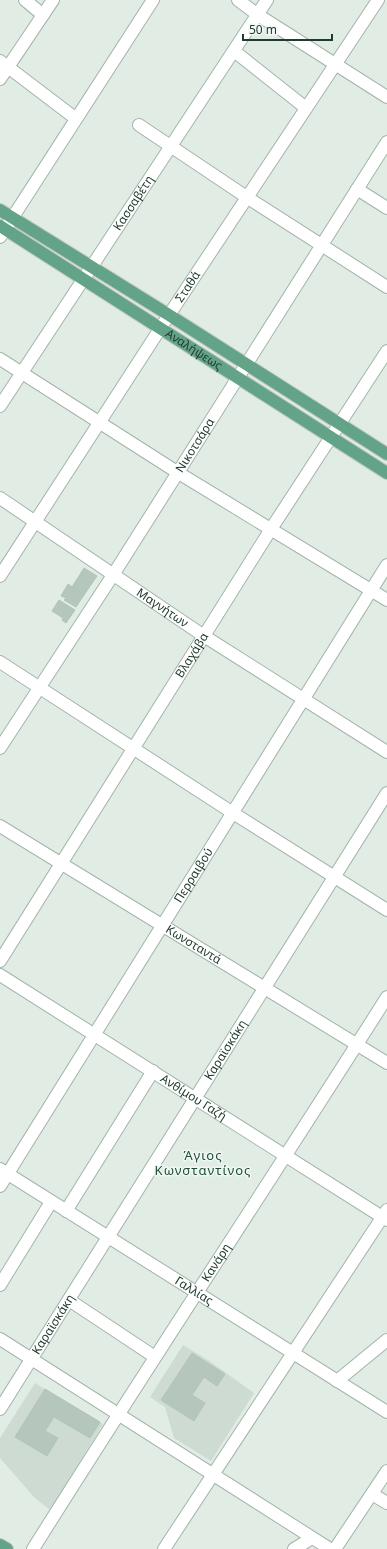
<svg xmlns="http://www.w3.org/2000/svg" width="387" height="1549" viewBox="0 0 387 1549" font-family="'Noto Sans',sans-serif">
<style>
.built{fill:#cedbd3}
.building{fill:#b5c6bd;stroke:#b2c5ba}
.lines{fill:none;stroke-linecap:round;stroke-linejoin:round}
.minor-casing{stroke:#a3b4aa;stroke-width:14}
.major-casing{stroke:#c1c8c5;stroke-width:14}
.minor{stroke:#fff;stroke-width:12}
.major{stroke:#63a387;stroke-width:12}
.labels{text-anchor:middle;stroke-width:3;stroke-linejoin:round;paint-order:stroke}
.street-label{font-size:12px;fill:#203c30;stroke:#f1f8f3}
.neighbourhood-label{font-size:13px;letter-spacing:1px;fill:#1c4f39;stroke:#f1f8f3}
</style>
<rect width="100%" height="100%" fill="#e0ece4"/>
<!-- built -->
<g class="built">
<path d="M183,1345L208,1360L254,1393L211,1461L174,1438L165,1407L150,1397Z"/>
<path d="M35,1383L103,1424L50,1510L34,1497L0,1458V1438Z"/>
</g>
<!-- building -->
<g class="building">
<path d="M84,568L97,576L84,595L72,587Z"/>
<path d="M68,584L84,595L76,607L64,600L66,598L61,596Z"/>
<path d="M59,600L75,610L66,623L62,620L63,618L52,611Z"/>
<path d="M192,1353L225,1374L217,1386L204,1377L192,1395L205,1403L194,1421L161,1400Z"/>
<path d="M45,1389L100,1422L90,1438L54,1417L45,1431L58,1438L47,1456L15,1437Z"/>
</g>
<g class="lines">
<defs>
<g id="minor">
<path d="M25,0L43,15"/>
<path d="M238,0L258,15L387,97"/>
<path d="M234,51L306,108"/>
<path d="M0,61L75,118"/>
<path d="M0,79L53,0"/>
<path d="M139,125L248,198L387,287"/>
<path d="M357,189L387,208"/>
<path d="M0,237L153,0"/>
<path d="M0,359L177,472L387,600"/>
<path id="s1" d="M0,406L267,0"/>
<path id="s2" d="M0,498L204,636L387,752"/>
<path id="s3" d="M0,576L169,315L378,0"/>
<path d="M0,662L233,813L387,910"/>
<path id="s4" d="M0,748L113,575L387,142"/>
<path id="s5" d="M0,826L387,1063"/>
<path id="s6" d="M0,961L271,529L387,351"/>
<path id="s7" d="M0,975L387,1220"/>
<path id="s8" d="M0,1169L387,1412"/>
<path id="s9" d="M0,1186L387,565"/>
<path d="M66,1211L153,1071"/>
<path d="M0,1285L51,1202"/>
<path d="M69,1300L155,1357"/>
<path d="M0,1339L330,1549"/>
<path d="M337,1381L387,1340"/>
<path id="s10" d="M0,1409L387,793"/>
<path d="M372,1494L387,1503"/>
<path id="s11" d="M33,1549C149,1364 270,1182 387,997"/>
<path d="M164,1549L387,1210"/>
<path d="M294,1549L312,1538"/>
<path d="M335,1549L387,1471"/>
</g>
<g id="major">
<path d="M0,210L169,315L387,454"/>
<path id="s12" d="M0,226L387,473"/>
<path d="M0,1545L7,1549"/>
</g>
</defs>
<!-- minor casing -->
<use href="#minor" class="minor-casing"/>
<!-- major casing -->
<use href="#major" class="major-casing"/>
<!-- minor -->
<use href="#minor" class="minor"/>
<!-- major -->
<use href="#major" class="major"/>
</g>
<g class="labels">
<!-- street labels -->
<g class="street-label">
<text dy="4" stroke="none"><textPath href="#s1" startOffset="243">Κασσαβέτη</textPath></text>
<text dy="4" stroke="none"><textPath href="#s3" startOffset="345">Σταθά</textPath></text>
<text dy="4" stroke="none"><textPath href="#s12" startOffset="230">Αναλήψεως</textPath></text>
<text dy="4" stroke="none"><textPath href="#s4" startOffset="360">Νικοτσάρα</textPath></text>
<text dy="4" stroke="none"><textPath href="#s2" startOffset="196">Μαγνήτων</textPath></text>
<text dy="4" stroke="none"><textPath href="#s6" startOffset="361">Βλαχάβα</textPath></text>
<text dy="4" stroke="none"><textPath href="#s9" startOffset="366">Περραιβού</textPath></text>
<text dy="4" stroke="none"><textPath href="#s5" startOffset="227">Κωνσταντά</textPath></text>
<text dy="4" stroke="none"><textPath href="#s10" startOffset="424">Καραϊσκάκη</textPath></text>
<text dy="4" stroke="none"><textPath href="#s7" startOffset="229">Ανθίμου Γαζή</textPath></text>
<text dy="4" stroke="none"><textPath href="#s11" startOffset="340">Κανάρη</textPath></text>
<text dy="4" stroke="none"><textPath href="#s8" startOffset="229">Γαλλίας</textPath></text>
<text dy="4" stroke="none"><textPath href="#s10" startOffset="100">Καραϊσκάκη</textPath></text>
</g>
<!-- neighbourhood labels -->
<g class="neighbourhood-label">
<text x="203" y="1160">Άγιος<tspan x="203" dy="15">Κωνσταντίνος</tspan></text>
</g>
</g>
<!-- scale -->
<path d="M243 34v6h89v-6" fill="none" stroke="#203c30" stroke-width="2"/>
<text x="249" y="34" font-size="12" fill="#203c30" stroke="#f1f8f3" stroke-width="3" paint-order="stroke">50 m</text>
</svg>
